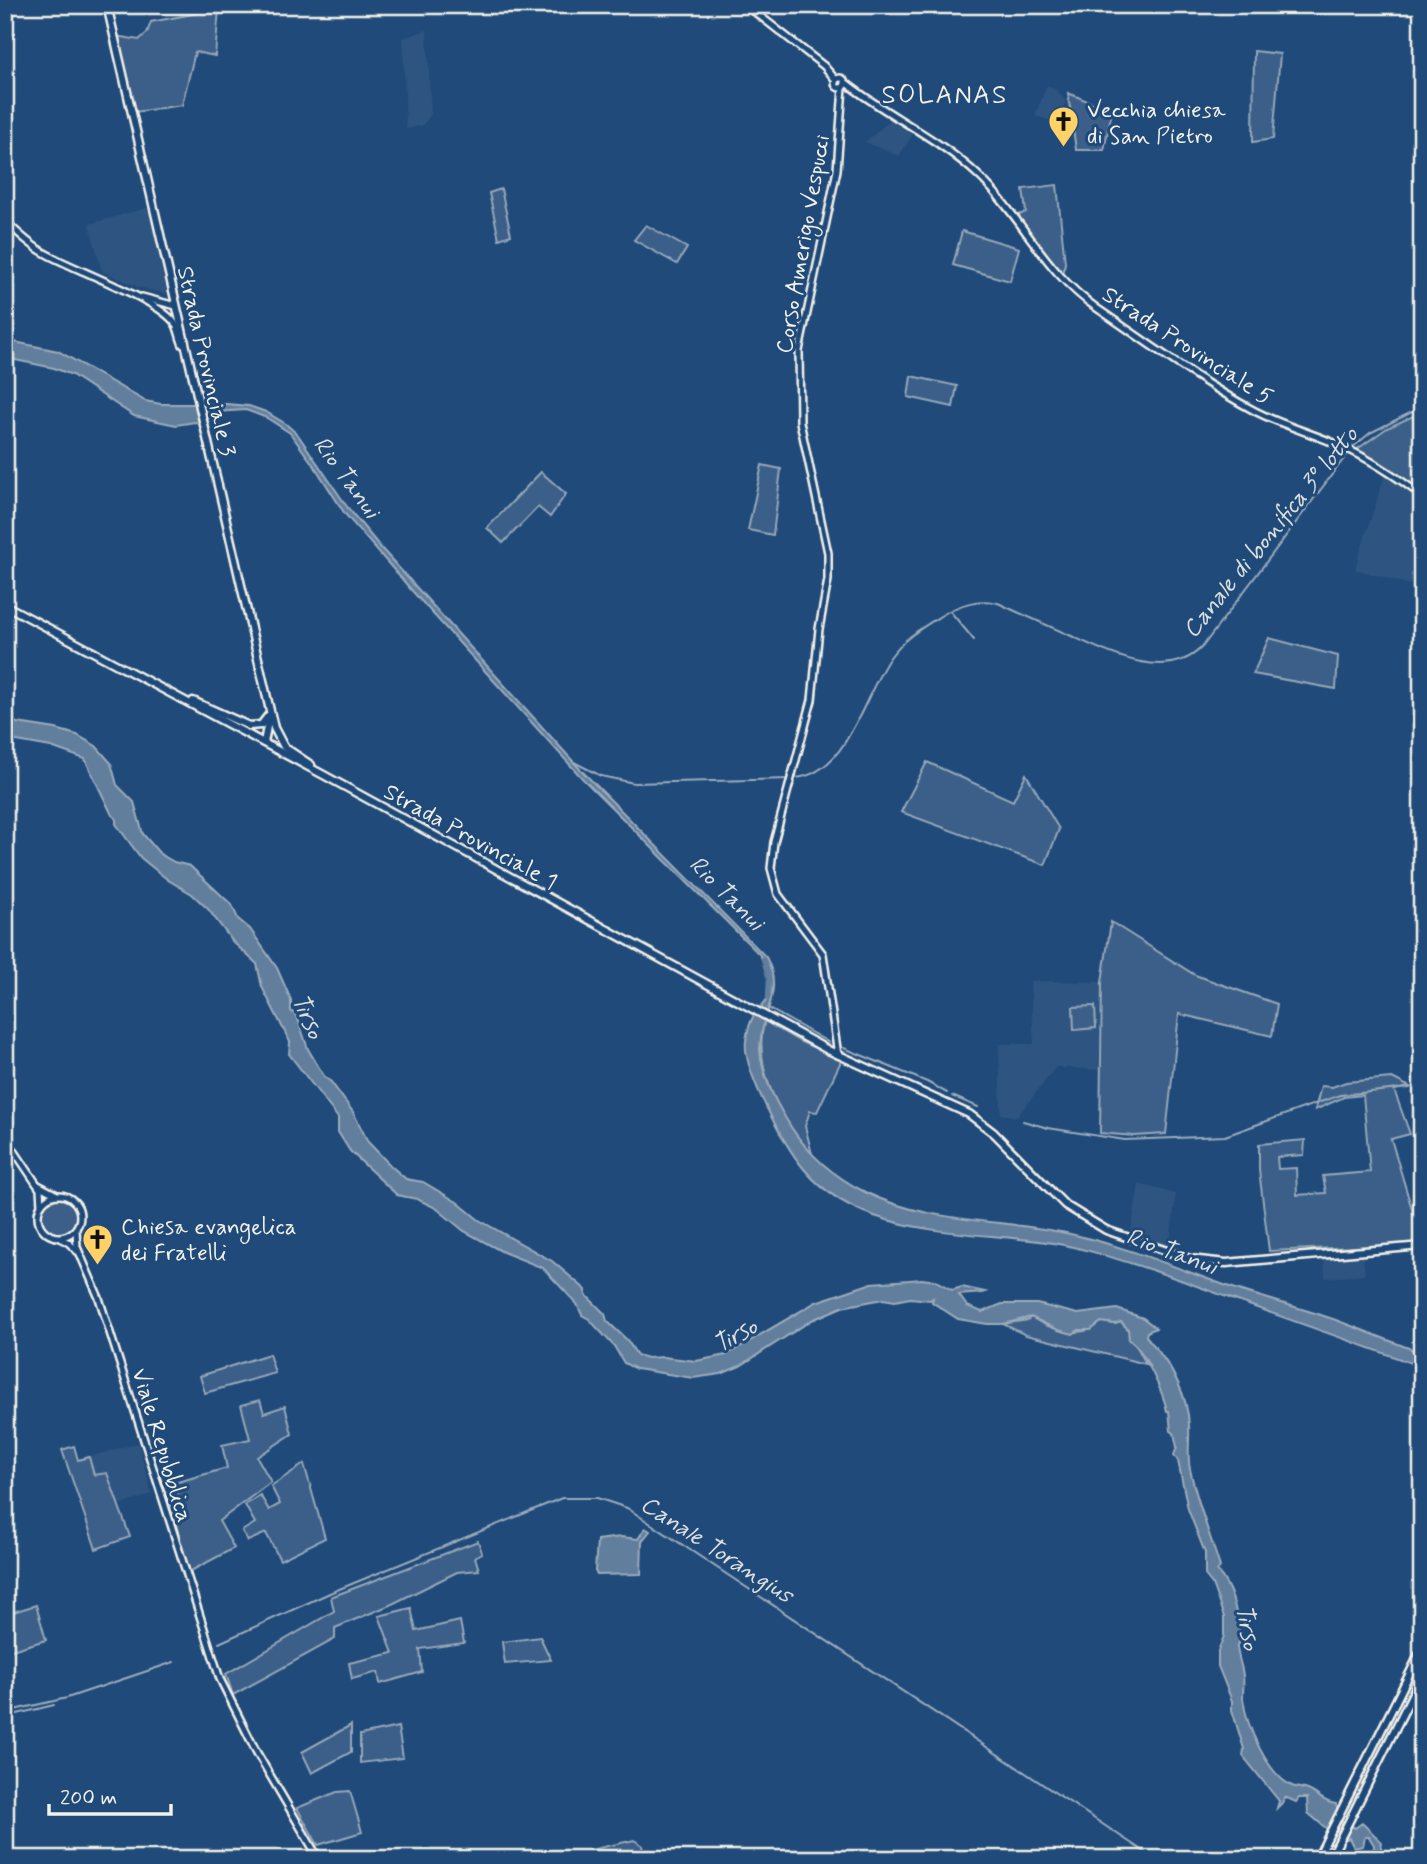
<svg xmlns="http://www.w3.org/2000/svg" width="1427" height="1864" viewBox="0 0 1427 1864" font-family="Mynerve,sans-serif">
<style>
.built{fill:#2d5581}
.green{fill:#3a5f88;stroke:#97a8b8;stroke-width:2}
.water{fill:#627e9d;stroke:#9cacbb;stroke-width:2}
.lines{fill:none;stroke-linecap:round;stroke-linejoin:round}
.stream{stroke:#9cacbb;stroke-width:2}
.canal{stroke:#627e9d;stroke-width:4.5}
.tertiary-casing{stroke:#f4f1e8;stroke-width:10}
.secondary-casing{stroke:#f4f1e8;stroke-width:11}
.tertiary{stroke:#1f4a7a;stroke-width:5}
.secondary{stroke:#1f4a7a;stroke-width:6}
.labels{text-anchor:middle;stroke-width:6;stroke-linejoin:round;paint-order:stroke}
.poi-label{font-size:23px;fill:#f4f1e8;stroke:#1f4a7a;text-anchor:start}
.street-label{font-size:23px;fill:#f4f1e8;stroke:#1f4a7a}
.water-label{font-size:24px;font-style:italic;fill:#dee0dd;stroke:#1f4a7a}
.quarter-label{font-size:26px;letter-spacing:2px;fill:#f4f1e8;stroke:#1f4a7a}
</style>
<rect width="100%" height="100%" fill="#1f4a7a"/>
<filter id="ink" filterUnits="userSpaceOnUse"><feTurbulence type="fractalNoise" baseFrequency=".0143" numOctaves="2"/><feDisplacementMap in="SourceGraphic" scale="14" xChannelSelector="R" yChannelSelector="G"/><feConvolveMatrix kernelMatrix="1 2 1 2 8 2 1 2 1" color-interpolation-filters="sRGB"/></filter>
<g filter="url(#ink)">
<!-- built -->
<g class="built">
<path d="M427,30L431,114L423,125L406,129L403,38Z"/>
<path d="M1047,85L1056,90L1066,101L1061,124L1035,116Z"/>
<path d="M893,118L915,131L899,156L865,142Z"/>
<path d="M150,207L167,294L138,287L102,271L89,224Z"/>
<path d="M1385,474L1422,498L1421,588L1355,569Z"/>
<path d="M1030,981L1102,982L1099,1070L1056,1067L1017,1117L1001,1114L999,1044H1034Z"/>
<path d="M1139,1184L1176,1194L1169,1250L1130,1237Z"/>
<path d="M1363,1256L1365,1275L1325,1278L1324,1259Z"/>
<path d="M138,1443L152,1494L119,1506L107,1473L94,1475L89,1457Z"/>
</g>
<!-- green -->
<g class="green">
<path d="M219,9L215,56L195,52L182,105L135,112L115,36L139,40L147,33L151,22Z"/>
<path d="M1254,51L1280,54L1273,139L1253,142Z"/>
<path d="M1068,93L1112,111L1104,150H1076Z"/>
<path d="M1057,185L1065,263L1063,274L1047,259L1017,216L1026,212L1023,189Z"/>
<path d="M501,189L511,235L499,239L489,193Z"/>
<path d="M646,225L687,248L677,264L634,240Z"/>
<path d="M962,231L1019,248L1010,281L953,265Z"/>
<path d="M911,376L957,386L953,407L908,397Z"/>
<path d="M1422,412V492L1356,450L1387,428Z"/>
<path d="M762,465L781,469L773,535L748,530Z"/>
<path d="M541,472L566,494L550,517L538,507L503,543L487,528Z"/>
<path d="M1269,638L1338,656L1336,689L1253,674Z"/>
<path d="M927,762L1013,801L1026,774L1059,829L1045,865L901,812Z"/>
<path d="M1111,922L1195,975L1277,1004L1272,1036L1179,1014L1166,1134L1134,1136L1100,1133L1102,982Z"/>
<path d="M1095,1006L1096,1028L1074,1030L1073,1007Z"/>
<path d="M764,1021L801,1042L842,1059L817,1112L810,1111L805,1126L812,1154C780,1121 753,1067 764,1021Z"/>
<path d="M1392,1078L1410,1087L1394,1090L1410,1134L1391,1139L1417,1226L1420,1244L1269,1251L1259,1170V1144L1305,1140L1304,1155L1277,1157L1278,1169L1296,1168L1297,1195L1326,1193L1323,1176L1370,1172L1363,1095L1344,1097L1315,1110L1321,1086L1332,1087L1346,1082Z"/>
<circle cx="59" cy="1216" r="19"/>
<path d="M1031,1317C1051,1330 1081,1341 1101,1322L1115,1324L1121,1322L1128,1329L1146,1364L1026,1335L1003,1324L1028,1320Z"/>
<path d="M269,1354L275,1373L205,1393L200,1376Z"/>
<path d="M260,1400L264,1413L285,1406L292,1434L257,1457L271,1482L219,1521L234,1548L189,1572L170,1502L179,1498L174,1483L227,1468L222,1445L250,1439L241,1405Z"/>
<path d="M74,1446L78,1460L89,1457L94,1475L107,1473L130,1537L96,1549L62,1450Z"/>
<path d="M304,1464L325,1538L280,1560L266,1533L248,1541L242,1531L255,1523L245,1505L260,1495L269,1510L280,1504L271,1486Z"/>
<path d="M478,1541L482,1553L475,1557L479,1570L457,1572L390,1605L335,1628V1639L233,1695L226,1674L334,1611L331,1597Z"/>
<path d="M5,1596L10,1613L36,1605L46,1640L5,1652Z"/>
<path d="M411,1608L416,1631L460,1621L464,1643L420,1649L422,1672L380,1684L378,1672L352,1679L349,1663L393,1653L379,1616Z"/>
<path d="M540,1637L551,1660L505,1664L502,1642Z"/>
<path d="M351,1725V1752L312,1773L302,1752Z"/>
<path d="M398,1727L403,1758L360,1763V1735Z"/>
<path d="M350,1791L362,1832L318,1845L297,1808L337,1792Z"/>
<path d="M634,1840L642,1845L644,1859H591L590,1850Z"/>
</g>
<!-- water -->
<g class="water">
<path d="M5,340L58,351L145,401L161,404H227L249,406L266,412L286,424L298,435L348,508L381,548L580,769L766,957C785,993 760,1013 760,1049C761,1075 777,1105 791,1127C809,1155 835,1177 865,1192C927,1223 1000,1219 1066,1233C1122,1245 1174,1267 1227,1286C1262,1298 1298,1307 1333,1319C1363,1330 1392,1342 1422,1353V1367C1359,1344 1296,1322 1232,1299C1199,1287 1166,1274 1133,1264C1104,1255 1075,1246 1046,1242C965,1230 861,1238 804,1169C785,1146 742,1070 746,1041C747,1033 750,1022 754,1015C757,1009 764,1005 767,999C775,985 767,966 759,954L582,778L414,593L345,514L315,467L290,433L267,418L246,410L215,412L201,425L195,422L176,425L134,416L72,375L54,368L5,358Z"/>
<path d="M5,721L56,729L77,735L96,746L111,763L117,785L134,802L143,834L160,854L174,862L190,866L232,905L238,919L250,929L277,968L291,1000V1011L297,1016L308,1049L324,1076L331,1082L353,1112L368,1142L391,1166L406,1179L423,1182L457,1202L479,1220L552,1261L586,1290V1295L605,1314L607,1321L627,1340L637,1355L647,1358L663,1357L696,1361L726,1355L816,1302L872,1283L922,1279L936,1281L952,1290L962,1287L985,1292C977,1295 968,1293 959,1295L967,1306L982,1312L1002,1304H1037L1078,1314L1117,1309L1143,1318L1156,1328L1147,1332L1146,1336C1168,1361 1188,1392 1189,1426C1190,1440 1187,1455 1190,1469C1197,1502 1210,1535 1220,1567L1217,1571C1234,1589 1237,1616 1241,1640L1237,1645C1237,1656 1242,1665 1243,1676C1244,1683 1243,1691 1243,1698C1246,1725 1267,1774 1292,1786C1297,1788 1303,1788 1308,1790C1319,1795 1324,1803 1336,1804L1342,1821L1355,1828L1362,1823L1382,1842L1381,1848L1394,1859H1373L1374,1845L1369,1837H1365L1363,1846L1354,1848L1349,1838L1346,1839L1337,1831L1327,1829L1308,1813L1307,1798H1299L1296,1802L1285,1797L1282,1803L1277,1808L1279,1801L1243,1756L1244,1749L1232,1710V1701L1218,1666V1651L1224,1636V1617L1212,1584L1205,1575V1553L1188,1509L1178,1461L1174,1455L1177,1447L1174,1433L1171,1431L1169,1411H1167C1164,1395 1143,1347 1129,1340L1128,1329L1121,1322L1115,1324L1101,1322L1091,1330H1079L1073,1334L1058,1330L1031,1317L1003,1324H987L958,1319L932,1302L933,1298L930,1300L910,1298L895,1301L883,1299L842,1307L812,1320L740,1366L721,1374L693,1378L636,1369L624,1363L614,1346L589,1319L582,1315L577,1304L543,1268L503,1252L464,1231L436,1208L417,1199L397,1195L350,1151L338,1132V1118L289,1054L290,1042L262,987L257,964L233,942L208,909L192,894L168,880L141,858L116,824V818L112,815L85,759L51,747L5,739Z"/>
<path d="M645,1528L650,1531L642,1541L641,1574L597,1575L595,1571L597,1540L621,1537L638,1539Z"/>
</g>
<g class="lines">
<!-- stream -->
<g class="stream">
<path d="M950,611L974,640"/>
<path d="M572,761L601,776L634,783L789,779"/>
<path d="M795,778C848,774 864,693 891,656C904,638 923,627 942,615C959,605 977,598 998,603C1021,614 1044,624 1067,634C1105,651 1167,685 1203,646L1352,448L1370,433L1422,407"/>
<path d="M768,1008L828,1042"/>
<path d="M844,1048L927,1082L947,1093"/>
<path d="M952,1096L978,1107"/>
<path d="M1023,1121L1048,1128L1125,1140L1225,1136L1340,1095L1410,1088"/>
<path d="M219,1643L332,1592L562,1498H597L627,1508L1155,1859"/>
<path d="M5,1712L67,1698L174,1662"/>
<path d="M5,1717L54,1705"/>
</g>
<!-- canal -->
<path class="canal" d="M763,959L769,979L768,998"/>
<defs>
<g id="tertiary">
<path d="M746,5L824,66L836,80"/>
<circle cx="840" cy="83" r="5"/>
<path d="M845,82C887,116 938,137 979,176C1024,219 1044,272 1098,309C1148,343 1199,381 1253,410C1281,425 1312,433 1341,446C1370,459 1396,476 1422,496"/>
<path d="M5,221C17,232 29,244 43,252C71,269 162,300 176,325C179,331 180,339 183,345"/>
<path d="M142,297L176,306"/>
<path d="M838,1055L823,954L778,894L771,868L774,842L812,700L819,629L828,580V553L800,422L799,351L837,170L843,87"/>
<path d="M5,1137L40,1189L41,1205"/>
<path d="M38,1185L57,1195"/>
<circle cx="59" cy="1216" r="21"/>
<path d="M76,1230L77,1247L99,1298L220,1679L257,1753L319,1859"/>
<path d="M60,1238L69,1243L77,1251"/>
</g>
<g id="secondary">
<path d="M107,5L274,728L284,747L311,765"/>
<path d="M5,605L320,773L828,1050L969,1114L994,1133L1065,1205L1106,1230L1190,1259L1226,1263L1422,1246"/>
<path d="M193,701L249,726L261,725L268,716"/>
<path d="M264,743L268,721"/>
<path d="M1317,1859L1422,1649"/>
<path d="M1330,1859L1422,1675"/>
</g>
</defs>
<!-- tertiary casing -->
<use href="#tertiary" class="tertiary-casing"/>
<!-- secondary casing -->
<use href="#secondary" class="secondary-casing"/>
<!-- tertiary -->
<use href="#tertiary" class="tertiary"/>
<!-- secondary -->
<use href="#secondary" class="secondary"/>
</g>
</g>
<!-- icons -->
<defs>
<symbol id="church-pin" viewBox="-11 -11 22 30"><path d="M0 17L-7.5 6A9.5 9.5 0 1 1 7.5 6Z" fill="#ffd166" stroke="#1f4a7a"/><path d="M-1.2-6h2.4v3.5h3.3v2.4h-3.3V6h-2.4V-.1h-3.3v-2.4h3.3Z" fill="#111"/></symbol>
</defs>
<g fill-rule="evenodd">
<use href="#church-pin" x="1046" y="104" width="35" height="47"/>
<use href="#church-pin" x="80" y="1222" width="35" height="47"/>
</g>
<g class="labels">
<!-- poi labels -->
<g class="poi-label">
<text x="1087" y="117">Vecchia chiesa<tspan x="1087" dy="26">di San Pietro</tspan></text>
<text x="121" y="1234">Chiesa evangelica<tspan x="121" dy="26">dei Fratelli</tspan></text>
</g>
<!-- street labels -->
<g class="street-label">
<text transform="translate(802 244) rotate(-80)" y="8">Corso Amerigo Vespucci</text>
<text transform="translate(1188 345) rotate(33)" y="8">Strada Provinciale 5</text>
<text transform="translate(207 361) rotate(77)" y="8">Strada Provinciale 3</text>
<text transform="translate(471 836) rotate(29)" y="8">Strada Provinciale 1</text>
<text transform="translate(163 1445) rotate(73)" y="8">Viale Repubblica</text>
</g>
<!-- water labels -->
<g class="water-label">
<text transform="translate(347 477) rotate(54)" y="8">Rio Tanui</text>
<text transform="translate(1270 532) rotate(-51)" y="8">Canale di bonifica 3º lotto</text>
<text transform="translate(727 893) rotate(45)" y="8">Rio Tanui</text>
<text transform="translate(308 1016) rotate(67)" y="8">Tirso</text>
<text transform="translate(1172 1251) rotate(20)" y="8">Rio Tanui</text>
<text transform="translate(735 1335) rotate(-28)" y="8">Tirso</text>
<text transform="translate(717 1549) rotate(33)" y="8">Canale Torangius</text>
<text transform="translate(1248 1627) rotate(81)" y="8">Tirso</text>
</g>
<!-- quarter labels -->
<g class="quarter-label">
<text x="945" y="103">SOLANAS</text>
</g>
</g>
<!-- margin -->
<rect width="1427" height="1864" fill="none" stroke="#1f4a7a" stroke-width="28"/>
<rect x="14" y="14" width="1399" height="1836" fill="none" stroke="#f4f1e8" stroke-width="2.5" filter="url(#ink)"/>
<!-- scale -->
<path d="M49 1804v10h122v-10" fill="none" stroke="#f4f1e8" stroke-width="3.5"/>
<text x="60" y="1804" font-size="21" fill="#f4f1e8" stroke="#1f4a7a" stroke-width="5" paint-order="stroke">200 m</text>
</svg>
